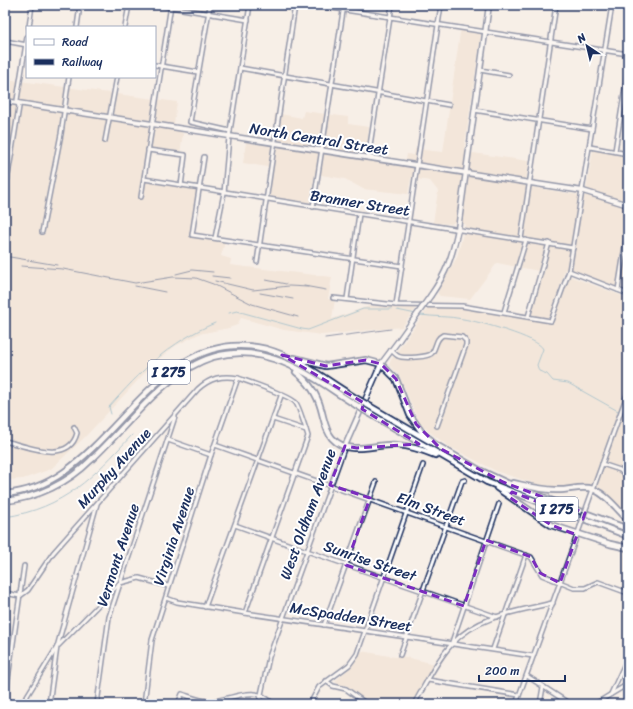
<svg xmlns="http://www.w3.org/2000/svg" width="633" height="709" viewBox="0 0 633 709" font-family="Sriracha,sans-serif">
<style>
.built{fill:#eddcca}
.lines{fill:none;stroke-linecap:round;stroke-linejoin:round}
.stream{stroke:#5c95ad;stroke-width:1}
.minor-casing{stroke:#1b2f5e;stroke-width:6}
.major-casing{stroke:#1b2f5e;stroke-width:7}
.highway-casing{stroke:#1b2f5e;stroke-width:8}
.minor{stroke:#fff;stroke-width:3}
.major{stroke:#fff;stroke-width:4}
.highway{stroke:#fff;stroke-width:4.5}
.rail{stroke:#1b2f5e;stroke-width:1}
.minor-bridge-casing{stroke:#1b2f5e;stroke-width:6;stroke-linecap:butt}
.major-bridge-casing{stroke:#1b2f5e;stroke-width:7;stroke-linecap:butt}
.highway-bridge-casing{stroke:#1b2f5e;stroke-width:8;stroke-linecap:butt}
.minor-bridge{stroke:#fff;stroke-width:3}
.major-bridge{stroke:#fff;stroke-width:4}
.highway-bridge{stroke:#fff;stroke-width:4.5}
.marked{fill:none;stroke:#7b2cbf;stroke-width:3;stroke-dasharray:8 5;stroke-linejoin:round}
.labels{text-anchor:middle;stroke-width:4;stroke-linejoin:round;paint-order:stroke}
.shield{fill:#fff;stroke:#5f6d8e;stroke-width:1}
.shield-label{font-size:14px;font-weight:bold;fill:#1b2f5e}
.street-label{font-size:15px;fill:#1b2f5e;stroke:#fff}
</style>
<rect width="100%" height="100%" fill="#f7efe7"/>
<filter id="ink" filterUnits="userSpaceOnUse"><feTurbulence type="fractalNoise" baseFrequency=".025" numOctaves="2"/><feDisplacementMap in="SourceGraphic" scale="8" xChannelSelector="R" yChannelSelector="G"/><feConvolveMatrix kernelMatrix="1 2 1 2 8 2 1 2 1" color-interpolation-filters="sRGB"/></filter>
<g filter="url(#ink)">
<!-- built -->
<g class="built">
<path d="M461,26L482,29L464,150L473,153L529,161L525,186L585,196L593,150L628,156V292L565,269L552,314L549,317L544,318L527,313L539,271L497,263L470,299L440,296L438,294V292L457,257L465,226L464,224L455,222L451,224L433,223L438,191L430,181L411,178L408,194L363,189L345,179L315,174L309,203L269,196L273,168L243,163L246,142L271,146L275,113L302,118L304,111L348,117V124L369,127L366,160L405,167L407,154L414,155L415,149L443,152Z"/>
<path d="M5,79L177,102L174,123L183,134L180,153L147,149L143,180L197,189L190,237L225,242L221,256L231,259L230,265L332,277L328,299H335L332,319L369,306L417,307L402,327L322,335L284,330L241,318L237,325L229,328L199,334L175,346L155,362L85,437L51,469L23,479L5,480Z"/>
<path d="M569,276L628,298V516L600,487L585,484L559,487L536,484L498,472L448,446L427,430L417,418L399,375L389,365L391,360L428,308H459L551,323Z"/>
<path d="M361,651L395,657L401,656L435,664L411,704H366L367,703L346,685H339L335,681L352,666Z"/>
</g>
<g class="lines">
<!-- stream -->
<g class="stream">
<path d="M397,310L416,314"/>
<path d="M229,313L237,311L302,329L308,330L363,309H391"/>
<path d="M420,315C434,317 449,316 463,319C477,321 539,338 543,349L537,365L539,371L547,374L553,381L568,383L618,411"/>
<path d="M111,414L109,407C141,371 169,342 215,323"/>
<path d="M5,517C65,508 93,477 132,435"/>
</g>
<defs>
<g id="minor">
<path d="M158,5L248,20"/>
<path d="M210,5L190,122L230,131"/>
<path d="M313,5L628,54"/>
<path d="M29,27L32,5"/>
<path d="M77,27L80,5"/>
<path d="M125,27L129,5"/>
<path d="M5,41L27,45"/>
<path d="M155,65L198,72"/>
<path d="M240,68L449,105"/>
<path d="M480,70L509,75"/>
<path d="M474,110L592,129"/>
<path d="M105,141L117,77"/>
<path d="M590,147L628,154"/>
<path d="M148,150L185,155L181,186"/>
<path d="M615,151L628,69"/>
<path d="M204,157L192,235L402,266"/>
<path d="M368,158L392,5"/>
<path d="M144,179L573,248"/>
<path d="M5,194L19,107L17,100L27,37"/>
<path d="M141,197L171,5"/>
<path d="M313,207L344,5"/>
<path d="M42,232L61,134L69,77"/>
<path d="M215,238L224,193L229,137L250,5"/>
<path d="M521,239L556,5"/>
<path d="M257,262L295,5"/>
<path d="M569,271L628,294"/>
<path d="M618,290L628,227"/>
<path d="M333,298L396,305L462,306L551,321L569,271L612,5"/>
<path d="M347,299L359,214"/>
<path d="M396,305L441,5"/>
<path d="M504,312L526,240"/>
<path d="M528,317L549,243"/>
<path d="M391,350C393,352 396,355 398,356C403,359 430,357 432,353C437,346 435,339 443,335L462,337L466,341V345L437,426"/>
<path d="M273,419L306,430"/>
<path d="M5,426L6,419"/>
<path d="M168,440L211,455"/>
<path d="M5,441C26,446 69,465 77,433L74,427"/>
<path d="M215,445L531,557L542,575L574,588H585L598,582L628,593"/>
<path d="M602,464L620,470L628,478"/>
<path d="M587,506L628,392"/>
<path d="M235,525L307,551L497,617"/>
<path d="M5,593L20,596L28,590L53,553L198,389C210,378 222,375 238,378C249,382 291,396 296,403C299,407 306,429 308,436L245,613"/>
<path d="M166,598L177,602L245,613L533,656"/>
<path d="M205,607L281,396"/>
<path d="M324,625L376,482"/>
<path d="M452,642L499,504"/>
<path d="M493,649L526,555"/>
<path d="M400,655L462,481L465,480"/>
<path d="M527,676L570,704"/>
<path d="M428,680L519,695"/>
<path d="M326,681L333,686L346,689L364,702L363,704"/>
<path d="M611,694L628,657"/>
<path d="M5,700L24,566"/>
<path d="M22,704L57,647L120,583L139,578L168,586"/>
<path d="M49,704L57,647L97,504"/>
<path d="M97,704L109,617L175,417"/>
<path d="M144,704L152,640L211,455L238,378"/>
<path d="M178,704L182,694C191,697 199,701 209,701C232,701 254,683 273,704"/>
<path d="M259,704L269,657L345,446"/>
<path d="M310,704L319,687L349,665L357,654L423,465"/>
<path d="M414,704C426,684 436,661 452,644C477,616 518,611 553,603"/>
<path d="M516,704L580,527"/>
<path d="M540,704L543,687"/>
<path d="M595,704L628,684"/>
</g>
<g id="major">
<path d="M5,101L556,187L583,191L628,205"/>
<path d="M431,295C447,272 452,257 458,229L489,5"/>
<path d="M345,446L381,364L399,340"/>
</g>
<g id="highway">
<path d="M294,358L326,366L366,360L381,364L396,379L410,415L423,434L431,440"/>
<path d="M296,372C309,382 317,394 321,409C324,419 325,430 332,438C349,457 375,443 397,445C410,446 423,450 435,455"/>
<path d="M371,407L479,470L518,488L628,529"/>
<path d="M369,413L487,482L628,536"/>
<path d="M513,483C527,486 541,490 556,490C568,491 581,485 593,489C607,495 618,510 628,520"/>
<path d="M497,488L551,525L610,544L628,548"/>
<path d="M5,494C26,492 47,484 64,472C128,428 173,326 266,349C299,358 329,382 359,400"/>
<path d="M5,501C37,498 68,483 91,460C143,412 190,330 274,359C303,368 330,389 356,405"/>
</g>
</defs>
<!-- minor casing -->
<use href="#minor" class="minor-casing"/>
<!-- major casing -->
<use href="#major" class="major-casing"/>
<!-- highway casing -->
<use href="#highway" class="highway-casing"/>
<!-- minor -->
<use href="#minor" class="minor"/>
<!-- major -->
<use href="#major" class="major"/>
<!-- highway -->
<use href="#highway" class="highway"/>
<!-- rail -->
<g class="rail">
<path d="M10,257L57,265"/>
<path d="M21,266L63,269L135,283L173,277L196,278L213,284L252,304L298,317"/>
<path d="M176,274L192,270L213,272"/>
<path d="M212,276L230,278"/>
<path d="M266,280L286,284"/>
<path d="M215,281L253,290L289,286L308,287"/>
<path d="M135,286L165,292"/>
<path d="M304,286L326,290"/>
<path d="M260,293L293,299"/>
<path d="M325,338L391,329"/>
</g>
<defs>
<path id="minor-bridge" d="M580,527L587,506"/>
<path id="major-bridge" d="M399,340L431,295"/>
<g id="highway-bridge">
<path d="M359,400L371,407"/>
<path d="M356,405L369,413"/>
</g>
</defs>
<!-- minor-bridge casing -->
<use href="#minor-bridge" class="minor-bridge-casing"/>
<!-- major-bridge casing -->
<use href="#major-bridge" class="major-bridge-casing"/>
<!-- highway-bridge casing -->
<use href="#highway-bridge" class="highway-bridge-casing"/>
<!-- minor-bridge -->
<use href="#minor-bridge" class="minor-bridge"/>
<!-- major-bridge -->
<use href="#major-bridge" class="major-bridge"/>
<!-- highway-bridge -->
<use href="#highway-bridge" class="highway-bridge"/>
</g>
</g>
<!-- marked area -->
<path d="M0 0H633V709H0ZM282,355L326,366L366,360L381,364L396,379L416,424L441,449L503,482L585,513L583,519L512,492L509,497L551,525L577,535L560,583L540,573L531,557L486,540L464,606L346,565L370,498L330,485L345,446L357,448L419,444L362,409L364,403Z" fill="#f7efe7" fill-opacity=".55" fill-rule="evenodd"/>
<path class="marked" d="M282,355L326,366L366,360L381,364L396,379L416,424L441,449L503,482L585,513L583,519L512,492L509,497L551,525L577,535L560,583L540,573L531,557L486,540L464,606L346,565L370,498L330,485L345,446L357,448L419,444L362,409L364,403Z"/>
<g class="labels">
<!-- shield labels -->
<g class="shield">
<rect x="148" y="360" width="42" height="24" rx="3"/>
<rect x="536" y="497" width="42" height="24" rx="3"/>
</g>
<g class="shield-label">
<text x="169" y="377">I 275</text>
<text x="557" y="514">I 275</text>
</g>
<!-- street labels -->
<g class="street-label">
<text transform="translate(319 139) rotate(9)" y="5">North Central Street</text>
<text transform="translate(360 203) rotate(9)" y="5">Branner Street</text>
<text transform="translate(114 468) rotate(-48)" y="5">Murphy Avenue</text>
<text transform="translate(431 509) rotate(20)" y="5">Elm Street</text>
<text transform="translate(308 514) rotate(-70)" y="5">West Oldham Avenue</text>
<text transform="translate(174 536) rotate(-72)" y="5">Virginia Avenue</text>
<text transform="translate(118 555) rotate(-72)" y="5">Vermont Avenue</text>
<text transform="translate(370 561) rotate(19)" y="5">Sunrise Street</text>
<text transform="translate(351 617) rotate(9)" y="5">McSpadden Street</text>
</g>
</g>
<!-- margin -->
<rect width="633" height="709" fill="none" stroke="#fff" stroke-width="20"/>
<rect x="10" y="10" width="613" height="689" fill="none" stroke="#1b2f5e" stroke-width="1.5" filter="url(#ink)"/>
<!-- legend -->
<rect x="26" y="26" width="130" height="52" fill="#ffffff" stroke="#a4acbf"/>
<rect x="34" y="39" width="20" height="6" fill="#ffffff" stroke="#a4acbf"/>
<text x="62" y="46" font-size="12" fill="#1b2f5e">Road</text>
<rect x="34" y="59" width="20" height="6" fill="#1b2f5e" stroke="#a4acbf"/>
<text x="62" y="66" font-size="12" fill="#1b2f5e">Railway</text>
<!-- north arrow -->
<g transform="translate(587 46) rotate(325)" stroke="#ffffff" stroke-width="3" paint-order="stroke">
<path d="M0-3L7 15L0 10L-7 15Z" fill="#1b2f5e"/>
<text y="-6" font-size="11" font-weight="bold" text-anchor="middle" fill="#1b2f5e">N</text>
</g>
<!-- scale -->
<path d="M479 675v6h86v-6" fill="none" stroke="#1b2f5e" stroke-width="2"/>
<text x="485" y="675" font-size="12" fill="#1b2f5e" stroke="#ffffff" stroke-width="3" paint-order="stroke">200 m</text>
</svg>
